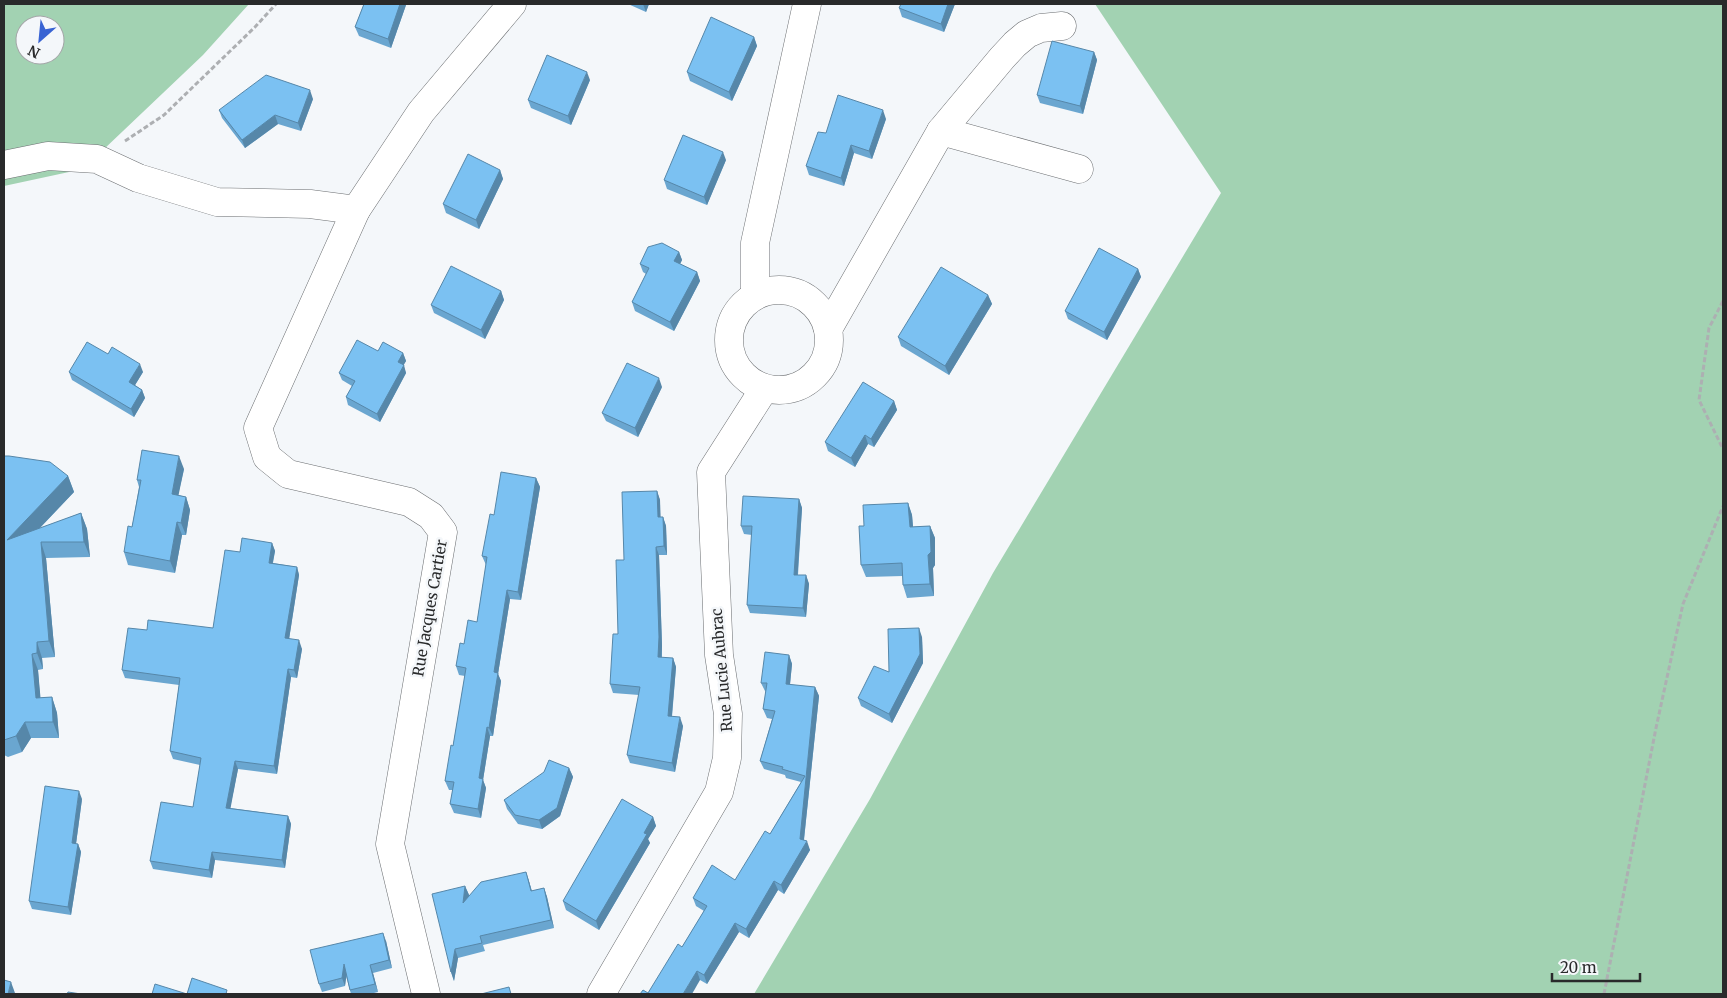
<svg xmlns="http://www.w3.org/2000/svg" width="1727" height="998" viewBox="0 0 1727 998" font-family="Merriweather,serif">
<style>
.green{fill:#a2d2b2;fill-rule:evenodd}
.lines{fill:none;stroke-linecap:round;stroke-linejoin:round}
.minor-casing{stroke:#6c6f72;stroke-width:29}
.path{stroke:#adafb2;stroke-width:3;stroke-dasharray:5 2.5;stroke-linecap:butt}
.minor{stroke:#fff;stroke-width:28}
.wall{fill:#6aa6d0}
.shaded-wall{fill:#5687a9}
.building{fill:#7bc1f2;stroke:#5687a9}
.labels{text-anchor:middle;stroke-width:5;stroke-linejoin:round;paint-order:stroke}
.street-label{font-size:15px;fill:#292a2b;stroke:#f4f7fa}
</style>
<rect width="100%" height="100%" fill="#f4f7fa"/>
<!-- green -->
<g class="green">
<path d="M4,4H249L203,55L83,169L4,186ZM25,25H55V55H25Z"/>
<path d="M1095,4H1723V994H754L870,799L993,573L1221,193Z"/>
</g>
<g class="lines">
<defs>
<g id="minor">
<path d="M941,131L1079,169"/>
<path d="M4,165L48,156L97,159L138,178L217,202L310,204L356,210L421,112L512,4"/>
<path d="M356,210L258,428L267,457L288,474L409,502L431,516L443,532L390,844L426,994"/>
<circle cx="779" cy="340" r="50"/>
<path d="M755,295V243L807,4"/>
<path d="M828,329L941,131L1002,58L1015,44L1027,34L1041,28L1062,26"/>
<path d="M601,994L719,792L727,758L728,714L719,655L711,472L764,389"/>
</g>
</defs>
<!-- minor casing -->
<use href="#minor" class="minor-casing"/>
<!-- path -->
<g class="path">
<path d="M125,141L164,115L255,27L276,4"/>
<path d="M1723,301L1709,328L1699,400L1723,449"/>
<path d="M1604,994L1656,728L1683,604L1723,506"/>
</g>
<!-- minor -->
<use href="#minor" class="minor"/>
</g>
<!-- wall -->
<g class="wall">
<path d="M364,4H406V5L391,48L359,36L355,27Z"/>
<path d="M628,4H649L646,12Z"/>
<path d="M955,4L944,32L902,17L899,8Z"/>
<path d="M754,37L757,46L732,101L690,81L687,72Z"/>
<path d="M1094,52L1097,60L1083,114L1040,103L1037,95Z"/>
<path d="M590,80L571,125L531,108L528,100Z"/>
<path d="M313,99L301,131L278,124L245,148L222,118L219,110Z"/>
<path d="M886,119L872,159L854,153L844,186L809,175L806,166L826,133Z"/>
<path d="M726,160L707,205L667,189L664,180Z"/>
<path d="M500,170L503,179L479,229L446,213L443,204Z"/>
<path d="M679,252L682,260L680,264L697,272L700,281L674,331L635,311L632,302L646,274L643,272L640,264Z"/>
<path d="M1138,269L1141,277L1107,340L1068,319L1065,311Z"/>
<path d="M501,291L504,300L485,339L434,313L431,305Z"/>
<path d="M988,295L992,304L949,375L901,346L898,337Z"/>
<path d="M378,351L403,353L406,361L403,365L406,373L380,422L348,405L346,397L352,386L342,380L339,373Z"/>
<path d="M108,354L143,372L135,385L142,390L145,398L134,417L72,380L69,372Z"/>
<path d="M662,387L638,437L606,421L602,413Z"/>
<path d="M894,401L897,410L874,447L868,444L855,467L828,451L825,442Z"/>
<path d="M4,456L68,476L74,492L39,529L81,513L87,529L90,557L46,558L55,657L42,658L43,669L38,670L40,698L52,697L57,713L59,738H31L22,752L8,757L4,755Z"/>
<path d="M184,469L178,495L186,497L190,510L186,535H182L175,573L128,565L124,552L132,527L139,487L137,480Z"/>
<path d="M536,478L540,487L521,600L510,599L498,674L501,681L493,736H490L483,780L486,788L481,818L454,813L450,804L453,790H449L445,781L453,746L465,676L459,675L456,666L464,644L477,622L486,565L482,556L494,515Z"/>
<path d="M657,491L660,500V517H663L666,526L667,555H659L662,646V658H673L676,667L672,717L683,726L675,772L630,763L627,755L639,695L613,693L610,684L618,634L624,560Z"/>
<path d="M799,499L802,508L798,575H806L809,584L806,617L750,613L747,605L752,535L744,534L741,526Z"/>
<path d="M908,503L912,515L913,527L930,526L935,538V565L933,568L934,596L907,598L903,585V576L866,577L861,565Z"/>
<path d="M272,543L275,551L273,563L297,567L299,575L289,639L302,649L297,678L291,677L277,774L238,769L230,808L288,816L291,824L285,868L215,860L212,878L153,869L150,861L193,807L200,765L173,759L170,751L179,685L125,678L122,670L147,630L213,628L240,552Z"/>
<path d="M922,637L923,663L892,723L861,706L858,698L889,672Z"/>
<path d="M789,655L792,664L790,685L815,687L819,696L804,840L810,850L784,894L778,890L749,938L739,932L707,984L700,980L648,993L682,947L704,911L696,906L693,898L735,880L770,834L801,782L786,778L785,775L764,769L760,761L772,719L767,718L763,709L766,692L765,691L761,683Z"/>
<path d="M569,768L573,777L560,816L542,829L518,824L507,809L504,800Z"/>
<path d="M82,799L76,844H78L81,852L71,915L32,909L29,901Z"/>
<path d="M653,817L656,826L648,839L650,843L599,930L566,910L563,901Z"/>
<path d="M526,872L532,891L544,888L547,897L554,928L483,945L485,951L458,958L454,981L451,972L465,886L469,895L468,897Z"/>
<path d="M386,941L392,968L373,973L378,992L370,994H351L346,976L345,986L322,992L319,984Z"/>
</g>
<!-- shaded-wall -->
<g class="shaded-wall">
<path d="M400,4H406V5L391,48L388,39Z"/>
<path d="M643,4H649L646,12Z"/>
<path d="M948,4H955L944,32L941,24Z"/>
<path d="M754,37L757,46L732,101L729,92Z"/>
<path d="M1094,52L1097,60L1083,114L1080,106Z"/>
<path d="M587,72L590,80L571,125L568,116Z"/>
<path d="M310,90L313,99L301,131L298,123Z"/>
<path d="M883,110L886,119L872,159L869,151Z"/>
<path d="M275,115L278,124L245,148L242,140Z"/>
<path d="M851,145L854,153L844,186L841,178Z"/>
<path d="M723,152L726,160L707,205L704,197Z"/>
<path d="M500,170L503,179L479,229L476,220Z"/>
<path d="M679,252L682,260L677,270L674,261Z"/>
<path d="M1138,269L1141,277L1107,340L1104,332Z"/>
<path d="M697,272L700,281L674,331L670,322Z"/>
<path d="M501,291L504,300L485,339L481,330Z"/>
<path d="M988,295L992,304L949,375L945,366Z"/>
<path d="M403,353L406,361L401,370L398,362Z"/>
<path d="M140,364L143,372L132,390L129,382Z"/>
<path d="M404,365L406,373L380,422L377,414Z"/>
<path d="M659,378L662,387L638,437L635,428Z"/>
<path d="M142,390L145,398L134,417L131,409Z"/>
<path d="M894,401L897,410L874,447L871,439Z"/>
<path d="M865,435L868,444L855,467L851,458Z"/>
<path d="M179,456L184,469L176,507L172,494Z"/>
<path d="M68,476L74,492L13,556L7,540Z"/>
<path d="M536,478L540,487L521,600L518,592Z"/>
<path d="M657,491L660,500L661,526L658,517Z"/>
<path d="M186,497L190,510L186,535L181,523Z"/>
<path d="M799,499L802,508L797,583L794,575Z"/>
<path d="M908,503L912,515L914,539L910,527Z"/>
<path d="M81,513L87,529L90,557L84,542Z"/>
<path d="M663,517L666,526L667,555L664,546Z"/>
<path d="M177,522L182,535L175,573L170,561Z"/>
<path d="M930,526L935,538V565L933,568L934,596L930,584L928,555Z"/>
<path d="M41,542L46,558L55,657L49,641Z"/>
<path d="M272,543L275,551L271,571L269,563Z"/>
<path d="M656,547L659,555L662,646L661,666L658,657Z"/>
<path d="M297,567L299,575L288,646L285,638Z"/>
<path d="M806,575L809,584L806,617L803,608Z"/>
<path d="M507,590L510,599L498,674L501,681L493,736L489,728L494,672Z"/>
<path d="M919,628L922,637L923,663L892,723L889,714Z"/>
<path d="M299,640L302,649L297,678L294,670Z"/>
<path d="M37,642L42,658L43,669L37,653Z"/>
<path d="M32,654L38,670L42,714L36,698Z"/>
<path d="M789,655L792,664L789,693L786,684Z"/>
<path d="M673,658L676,667L671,725L668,716Z"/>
<path d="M288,669L291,677L277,774L274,766Z"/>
<path d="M815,687L819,696L803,848L800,839Z"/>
<path d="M52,697L57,713L59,738L53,722Z"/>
<path d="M680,717L683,726L675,772L672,763Z"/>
<path d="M25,722L31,738L22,752L16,736Z"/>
<path d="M487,727L490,736L483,780L486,788L481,818L478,809L479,778Z"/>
<path d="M235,761L238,769L229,816L226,808Z"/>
<path d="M569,768L573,777L560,816L542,829L539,820Z"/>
<path d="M79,791L82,799L75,851L72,843Z"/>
<path d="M288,816L291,824L285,868L282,860Z"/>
<path d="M653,817L656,826L648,839L650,843L599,930L596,921Z"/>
<path d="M807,841L810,850L784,894L781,885Z"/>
<path d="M78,844L81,852L71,915L68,907Z"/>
<path d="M212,852L215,860L212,878L209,870Z"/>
<path d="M526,872L529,881L534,900L531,891Z"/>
<path d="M774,881L778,890L749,938L746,929Z"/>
<path d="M465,886L469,895L466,912L463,903Z"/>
<path d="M544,888L547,897L554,928L551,920Z"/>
<path d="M735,923L739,932L707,984L704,975Z"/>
<path d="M383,933L386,941L392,968L389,960Z"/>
<path d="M455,949L458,958L454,981L451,972Z"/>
<path d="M344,964L347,972L345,986L342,978Z"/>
<path d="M370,965L373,973L378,992L375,984Z"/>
<path d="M697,971L700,980L692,994H683Z"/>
<path d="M11,982L15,993V994H8Z"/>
</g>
<!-- building -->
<g class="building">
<path d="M364,4H400L388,39L355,27Z"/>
<path d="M901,4H948L941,24L899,8Z"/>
<path d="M711,17L754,37L729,92L687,72Z"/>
<path d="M1052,41L1094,52L1080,106L1037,95Z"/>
<path d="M547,55L587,72L568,116L528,100Z"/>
<path d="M266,75L310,90L298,123L275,115L242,140L219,110Z"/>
<path d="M838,95L883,110L869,151L851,145L841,178L806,166L818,132L826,133Z"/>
<path d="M683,135L723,152L704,197L664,180Z"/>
<path d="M468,154L500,170L476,220L443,204Z"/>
<path d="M662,243L679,252L674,261L697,272L670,322L632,302L649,268L640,264L648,247Z"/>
<path d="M1099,248L1138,269L1104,332L1065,311Z"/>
<path d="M451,266L501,291L481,330L431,305Z"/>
<path d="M941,267L988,295L945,366L898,337Z"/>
<path d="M357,340L378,351L383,342L403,353L398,362L404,365L377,414L346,397L355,381L339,373Z"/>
<path d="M87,342L108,354L112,347L140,364L129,382L142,390L131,409L69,372Z"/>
<path d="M627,363L659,378L635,428L602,413Z"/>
<path d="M863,382L894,401L871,439L865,435L851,458L825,442Z"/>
<path d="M142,450L179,456L172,494L186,497L181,523L177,522L170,561L124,552L128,526L132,527L141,480H137Z"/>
<path d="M4,456H9L50,462L68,476L7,540L81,513L84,542H41L49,641L37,642V653L32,654L36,698L52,697L53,722H25L16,736L4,740Z"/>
<path d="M501,472L536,478L518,592L507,590L494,672L498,673L489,728L487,727L479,778L483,779L478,809L450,804L454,782L445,781L451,745L453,746L466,668L456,666L460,643L464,644L468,620L477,622L487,557L482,556L490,514L494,515Z"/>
<path d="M657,491L658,517H663L664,546L656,547L659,637L658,657L673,658L668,716L680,717L672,763L627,755L640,687L610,684L613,634H618L616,560H624L622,492Z"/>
<path d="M743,496L799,499L794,575H806L803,608L747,605L752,526H741Z"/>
<path d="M908,503L910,527L930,526L931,552L928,555L930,584L903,585L902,563L861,565L859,526H864L863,505Z"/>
<path d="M242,538L272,543L269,563L297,567L285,638L299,640L294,670L288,669L274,766L235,761L226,808L288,816L282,860L212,852L209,870L150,861L161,802L193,807L201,758L170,751L180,678L122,670L128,628L147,630L148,620L213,628L225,550L240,552Z"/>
<path d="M919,628L920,654L889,714L858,698L874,666L889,672L888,629Z"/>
<path d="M765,652L789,655L786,684L815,687L800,839L807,841L781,885L774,881L746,929L735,923L704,975L697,971L683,994H640L643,990L648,993L678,944L682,947L707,906L693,898L712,865L735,880L765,831L770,834L805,776L782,769L783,767L760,761L775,711L763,709L767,683H761Z"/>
<path d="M549,760L569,768L557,808L539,820L515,815L504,800L544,772Z"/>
<path d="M45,786L79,791L72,843L78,844L68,907L29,901Z"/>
<path d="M622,799L653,817L644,833L647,834L596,921L563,901Z"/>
<path d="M526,872L531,891L544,888L551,920L480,936L482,943L455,949L451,972L432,894L465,886L463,903L481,882Z"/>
<path d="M383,933L389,960L370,965L375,984L350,990L344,964L342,978L319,984L310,950Z"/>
<path d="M192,978L227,990L226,994H187Z"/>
<path d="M4,980L11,982L8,994H4Z"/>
<path d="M155,984L187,994H152Z"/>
<path d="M509,987L511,994H481Z"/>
<path d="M68,992L81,994H67Z"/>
</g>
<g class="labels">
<!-- street labels -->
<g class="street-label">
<text transform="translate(430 608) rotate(-80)" y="5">Rue Jacques Cartier</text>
<text transform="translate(722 670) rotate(-95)" y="5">Rue Lucie Aubrac</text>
</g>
</g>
<!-- border -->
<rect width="1727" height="998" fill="none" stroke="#292a2b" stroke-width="10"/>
<!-- north arrow -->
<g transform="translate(40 40) rotate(207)"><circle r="24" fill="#f4f7fa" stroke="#a3a5a7"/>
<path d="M0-4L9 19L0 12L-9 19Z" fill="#3863d3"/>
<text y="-8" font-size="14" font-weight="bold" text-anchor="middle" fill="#292a2b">N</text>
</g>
<!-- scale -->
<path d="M1552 973v8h88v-8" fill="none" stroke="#292a2b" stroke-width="2.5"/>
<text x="1560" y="973" font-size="15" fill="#292a2b" stroke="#f4f7fa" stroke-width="4" paint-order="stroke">20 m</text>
</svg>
